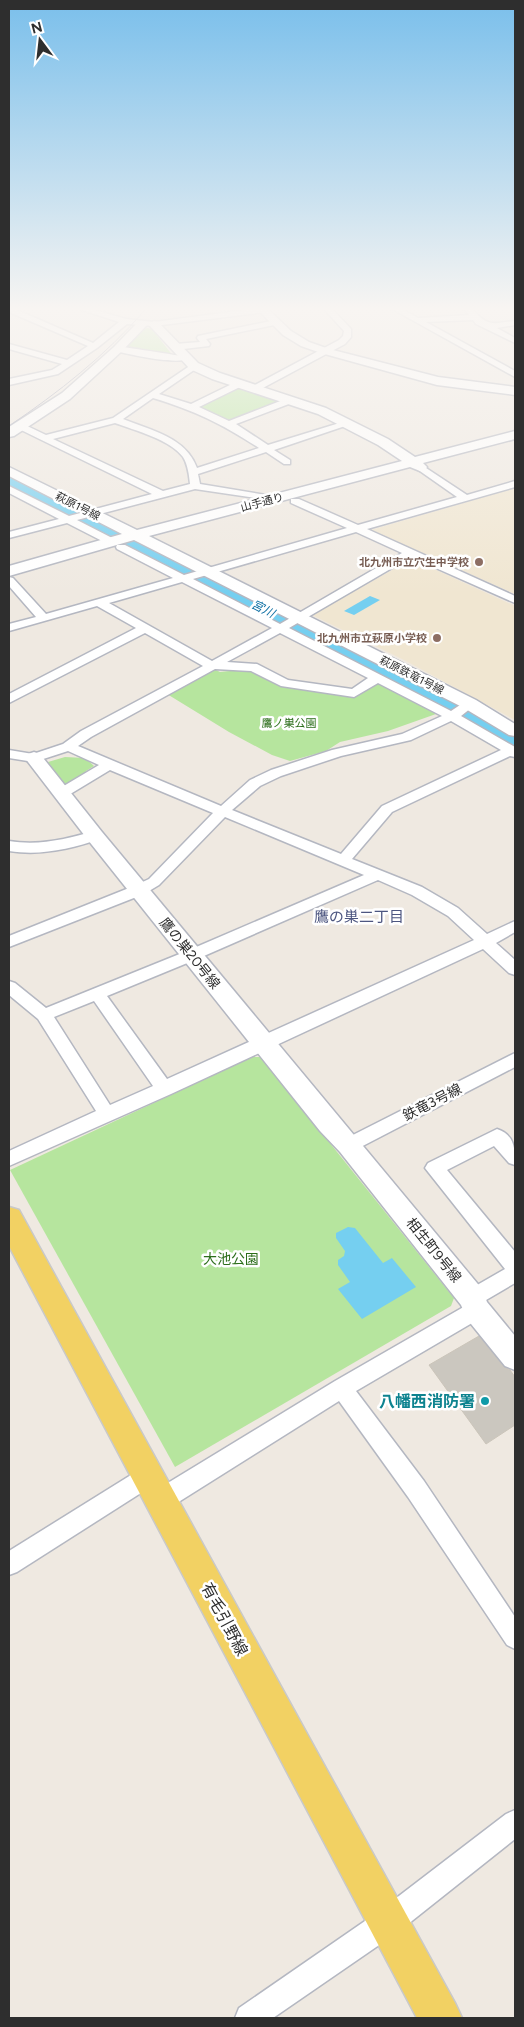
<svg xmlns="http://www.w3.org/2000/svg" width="524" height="2027" viewBox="0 0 524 2027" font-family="Figtree,'Noto Sans JP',sans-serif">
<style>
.education{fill:#f0e6d1}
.green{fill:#b6e59e}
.water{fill:#75cff0}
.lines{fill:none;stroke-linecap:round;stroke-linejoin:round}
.river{fill:#75cff0;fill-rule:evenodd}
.building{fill:#cbc7bf;stroke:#cbc5ba}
.street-casing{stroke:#b4b7c1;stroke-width:3}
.secondary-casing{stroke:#b4b7c1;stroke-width:3}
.primary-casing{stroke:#c9c9c9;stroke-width:3}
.street{fill:#fff;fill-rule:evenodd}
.secondary{fill:#fff;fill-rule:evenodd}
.primary{fill:#f2d163;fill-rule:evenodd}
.tram{stroke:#a3a6b8;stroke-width:1}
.education-dot{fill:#8d6e63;stroke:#fff;stroke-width:2}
.culture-dot{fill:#0f9aa8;stroke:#fff;stroke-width:2}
.labels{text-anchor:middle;stroke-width:5;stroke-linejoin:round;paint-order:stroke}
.far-street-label{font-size:11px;fill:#2e2e2e;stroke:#fff}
.far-education-label{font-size:11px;font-weight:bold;fill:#785e54;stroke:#fff;text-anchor:end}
.far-park-label{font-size:11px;fill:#2c6e1b;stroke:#fff}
.far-water-label{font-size:12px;font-style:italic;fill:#0d6fa3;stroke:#fff}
.street-label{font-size:14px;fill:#2e2e2e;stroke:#fff}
.park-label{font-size:14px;fill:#2c6e1b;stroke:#fff}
.neighbourhood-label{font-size:15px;fill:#4d5680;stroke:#fff}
.near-culture-label{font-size:16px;font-weight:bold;fill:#0d838f;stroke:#fff;text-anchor:end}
.near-street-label{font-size:16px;fill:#2e2e2e;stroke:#fff}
</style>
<rect width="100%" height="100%" fill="#efe9e1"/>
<!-- education -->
<g class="education">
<path d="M515,488V594L371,530Z"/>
<path d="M412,559L515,606V720L406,661L312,615Z"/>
</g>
<!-- green -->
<g class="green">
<path d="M147,328L152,329L173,356L125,348L143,330Z"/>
<path d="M241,386L284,401L229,422L196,407Z"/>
<path d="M214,669L220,672L248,669L280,685L354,696L379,683L436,714L388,731L340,742L326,751L290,761L272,755L229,732L167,694Z"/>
<path d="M65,757L85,758L94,766L86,771L84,777L65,788L49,768L48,762Z"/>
<path d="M252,1057H261L454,1298L451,1306L175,1467L10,1170Z"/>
</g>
<!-- water -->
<g class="water">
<path d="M370,596L380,600L354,615L344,611Z"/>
<path d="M348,1227L355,1228L383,1263L392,1258L416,1287L362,1319L338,1289L350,1282L338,1265V1260L344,1256L345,1251L336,1238V1233Z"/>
</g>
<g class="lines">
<!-- river -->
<path class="river" d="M9,476L126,531L154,549L475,708L515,732V747L508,745L461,716L142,557L114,539L9,487Z"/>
</g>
<!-- building -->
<path class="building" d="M479,1336L504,1367L510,1370L515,1377V1425L486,1444L429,1365Z"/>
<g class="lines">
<defs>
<g id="street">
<path d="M9,310H17L93,343L119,322L82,310H95L126,319L154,322L245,310H269L265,312L154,326L127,324L97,348L58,374L9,385V379L52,370L62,364L9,349V344L67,360L88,346L9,312Z"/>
<path d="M325,310H333L351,329V337L345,344L259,390H253V386L339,340L343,336L344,331Z"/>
<path d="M394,310H404L418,318L469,315L465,310H473C489,328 494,323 515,321V325L497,328L515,338V343L476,324L473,320L426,322L515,371V377Z"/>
<path d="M276,320L280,322L279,324L206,339L210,344L209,346L175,350L171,347L175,344L200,342L197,338L198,336Z"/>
<path d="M118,346C128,348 186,356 189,358C179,366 129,354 115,351V347Z"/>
<path d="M194,363L197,364V368L159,394L191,404L236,382H242V386L199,407L229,421L288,398H294V402L236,424L268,445L346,421L349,420L354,423L274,450L290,460V464H284L266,452L198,474L200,484L272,496L277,499L276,501L195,489L77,520L116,540L117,542L116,544H108L67,523L9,538V532L59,519L9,493V486L69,516L152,494L17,428V424H23L46,435L113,418ZM153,398C196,411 222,424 259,448L197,468C186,437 150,430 123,419ZM115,423C134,430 171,440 183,457C188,465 189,475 190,484L163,491L53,439Z"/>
<path d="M420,464L467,495L515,481V487L367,529L515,596V603L411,557L289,628L451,711L466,701H474L476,704L461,716L515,747V757L510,756L392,812L352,859L422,887L458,908L487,934L515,921V932L496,943L515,960V975L509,973L483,949L171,1094L9,1166V1151L96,1111L38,1019L9,995V981L15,983L46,1008L187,951L364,875L225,817L159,885L144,894L9,947V936L134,886L149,879L213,813L110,770L67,796H57L55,793L57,790L99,765L68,751L34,762L9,758V750L33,754L63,744L81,731L203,666L145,633L9,703V694L136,628L97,606L9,631V624L36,617L9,586V577L13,578L46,614L173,578L117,549L116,547L117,545H125L184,575L347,528L291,503V499H299L358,525L457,497L417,469V465ZM356,532L402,553L280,624L193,579ZM182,582L272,628L212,661L109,603ZM280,633L368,678L352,689L288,680L257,664L227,662ZM215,669L251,671L281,686L354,697L378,683L442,716L402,734L332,750L271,770L250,780L221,806L78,746L91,737ZM451,721L501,750L382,806L341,854L232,810L260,786L281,776L341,756L411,740ZM378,880L412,895L448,916L474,940L167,1079L107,996L197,959ZM94,1001L153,1086L110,1105L54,1017Z"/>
<path d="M95,831L100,833L102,836L100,839C70,849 41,856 9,851V841C40,846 65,839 95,831Z"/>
<path d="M515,1053V1067L355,1150L349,1152L343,1150L340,1145L343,1140Z"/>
<path d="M497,1129C515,1135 515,1149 515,1165L509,1163L494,1146L447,1170L515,1252V1283L481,1303L487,1310L484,1316L356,1391L424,1481L515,1617V1649L507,1645L408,1497L339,1401L169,1508L161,1511L153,1508L150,1500L153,1492L335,1381L467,1305L462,1298L465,1292L505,1269L425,1168L428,1163Z"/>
<path d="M147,1465L155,1468L158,1476L155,1484L17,1572L9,1575V1551Z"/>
<path d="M515,1810V1839L398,1932L273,2018H235L239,2008L378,1912L506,1814Z"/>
</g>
<g id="secondary">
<path d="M258,310H269L291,331L309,342L329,349L438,377L515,387V395L437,385L321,353L301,346L283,335Z"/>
<path d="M142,321L148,324L146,326L122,351L70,399L14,436L9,437V427L62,393L114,347L138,322Z"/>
<path d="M154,321L158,322L198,363L220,373L326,408L388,439L415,457L515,431V439L423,463L427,467L425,470L420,471L410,467L149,536L476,700L515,724V736L509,735L464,708L134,540L9,576V566L122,534L9,476V467L137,530L402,461L378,445L318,414L212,379L190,369L150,326L148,324Z"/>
<path d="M34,752L40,754L102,832L482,1289L487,1302L515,1336V1370L505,1366L467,1319L461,1305L340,1152L320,1131L88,840L25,758L28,754Z"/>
</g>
<path id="primary" d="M9,1207L19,1210L455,2003L462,2018H417L9,1246Z"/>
</defs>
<!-- street casing -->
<use href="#street" class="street-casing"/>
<!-- secondary casing -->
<use href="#secondary" class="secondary-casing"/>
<!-- primary casing -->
<use href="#primary" class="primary-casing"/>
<!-- street -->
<use href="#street" class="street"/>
<!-- secondary -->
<use href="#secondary" class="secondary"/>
<!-- primary -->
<use href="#primary" class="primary"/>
<!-- tram -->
<path class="tram" d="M9,426C59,392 105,356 145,310"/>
</g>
<!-- sky -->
<linearGradient id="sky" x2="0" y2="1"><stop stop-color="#7abfeb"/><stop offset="0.52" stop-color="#f8f5f2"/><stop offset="1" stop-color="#f8f5f2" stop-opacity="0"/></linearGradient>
<rect width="524" height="594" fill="url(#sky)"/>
<!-- markers -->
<g class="education-dot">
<circle cx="479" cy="562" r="5"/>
<circle cx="437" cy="638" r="5"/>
</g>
<circle class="culture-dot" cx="485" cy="1401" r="5"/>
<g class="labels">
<!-- far-street labels -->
<g class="far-street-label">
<text transform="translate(262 502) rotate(-15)" y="4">山手通り</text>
<text transform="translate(78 506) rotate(27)" y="4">萩原1号線</text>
<text transform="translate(412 675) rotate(27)" y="4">萩原鉄竜1号線</text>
</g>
<!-- far-education labels -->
<g class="far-education-label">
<text x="469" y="566">北九州市立穴生中学校</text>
<text x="427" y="642">北九州市立萩原小学校</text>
</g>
<!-- far-park labels -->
<g class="far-park-label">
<text x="289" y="727">鷹ノ巣公園</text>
</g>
<!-- far-water labels -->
<g class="far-water-label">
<text transform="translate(263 609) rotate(27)" y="4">宮川</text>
</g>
<!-- street labels -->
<g class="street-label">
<text transform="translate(190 953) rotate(51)" y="5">鷹の巣20号線</text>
<text transform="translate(432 1102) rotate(-27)" y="5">鉄竜3号線</text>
<text transform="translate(434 1250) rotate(51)" y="5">相生町9号線</text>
</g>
<!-- park labels -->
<g class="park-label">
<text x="231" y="1264">大池公園</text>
</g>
<!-- neighbourhood labels -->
<g class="neighbourhood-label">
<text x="359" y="922">鷹の巣二丁目</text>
</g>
<!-- near-culture labels -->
<g class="near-culture-label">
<text x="475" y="1407">八幡西消防署</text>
</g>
<!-- near-street labels -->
<g class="near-street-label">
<text transform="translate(225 1619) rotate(62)" y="6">有毛引野線</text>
</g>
</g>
<!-- border -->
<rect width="524" height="2027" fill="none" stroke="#2e2e2e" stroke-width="20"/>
<!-- north arrow -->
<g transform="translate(40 40) rotate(345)" stroke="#ffffff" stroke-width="4" paint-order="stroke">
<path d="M0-4L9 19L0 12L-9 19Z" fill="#2e2e2e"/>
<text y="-8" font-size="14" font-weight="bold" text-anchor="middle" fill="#2e2e2e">N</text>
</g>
</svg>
